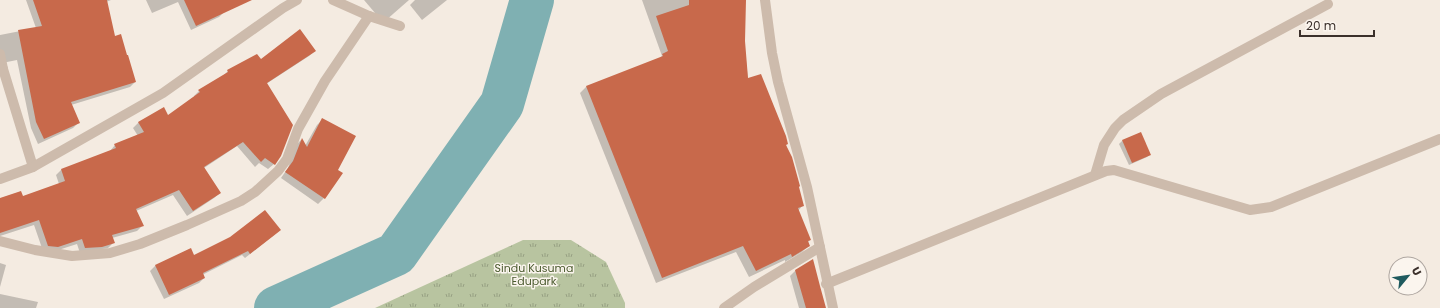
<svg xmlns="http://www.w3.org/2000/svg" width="1440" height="308" viewBox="0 0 1440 308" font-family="Poppins,sans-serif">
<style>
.park{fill:url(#park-tufts)}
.shadow{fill:#0003}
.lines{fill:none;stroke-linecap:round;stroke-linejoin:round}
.river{stroke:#7fb0b2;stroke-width:44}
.building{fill:#c8694b}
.minor{stroke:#cdbbac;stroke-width:10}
.labels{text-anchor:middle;stroke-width:3;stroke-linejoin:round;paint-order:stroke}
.park-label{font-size:11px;fill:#4a5a2e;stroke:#fbf5ee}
</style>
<defs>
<pattern id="park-tufts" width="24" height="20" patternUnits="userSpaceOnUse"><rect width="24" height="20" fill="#b8c4a0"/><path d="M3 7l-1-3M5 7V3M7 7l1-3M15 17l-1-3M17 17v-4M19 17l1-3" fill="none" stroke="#97a083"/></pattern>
</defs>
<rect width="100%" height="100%" fill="#f4ebe1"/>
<!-- park -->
<path class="park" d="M523,240H571L606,262L625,303V308H375Z"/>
<!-- shadow -->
<g class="shadow">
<path d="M26,0H111L106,2L114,37L135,82L130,87L71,105L79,122L73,128L38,144L31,128L17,60L2,63L0,57V35L36,28Z"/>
<path d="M146,0H244L224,12L219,17L191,30L178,2L152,13Z"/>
<path d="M364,0H409L385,21L381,20Z"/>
<path d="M415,0H447L422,20L410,5Z"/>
<path d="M642,0H745L744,41L748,80L786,145L803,205L798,211L810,240L808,242L809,245L802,252L785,262V260L749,277L736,252L656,283L580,93L586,87L659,59L662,56Z"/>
<path d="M315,51L309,56L266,84L274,164L268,169L259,163L255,167L237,146L204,168L220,193L214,198L187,216L173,195L136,211L143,225L137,231L112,238L113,243L108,248L80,253L77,244L52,252L43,251L34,225L0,236V199L22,197L59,184L56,175L61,170L110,151L115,145L138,136L133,128L139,122L168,116L194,97V96L199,91L223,76L228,71L260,61Z"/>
<path d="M323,119L337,170L341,173L324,198L318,204L281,178L288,168L296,145L301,140L305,146L317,125Z"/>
<path d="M1140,133L1150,154L1147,157L1129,165L1119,144L1122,141Z"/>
<path d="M280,230L245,258L242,255L202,275L204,278L199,283L164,299L150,271L155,266L190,249L194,256Z"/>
<path d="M0,263L6,265L0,287Z"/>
<path d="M796,270L825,308H799L790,276Z"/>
<path d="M0,294L38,302L36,308H0Z"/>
</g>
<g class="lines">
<!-- river -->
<path class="river" d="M276,308L396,254L502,104L532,0"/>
</g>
<!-- building -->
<g class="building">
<path d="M33,0H107L115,36L121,34L127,55H128L136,82L71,102L80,123L44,139L36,122L18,30L42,26Z"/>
<path d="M184,0H252L196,26Z"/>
<path d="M689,0H746L745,41L748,78L761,74L786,136L788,144L786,145L792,157L800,186L799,187L804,206L798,208L811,240L808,241L810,246L792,257L791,254L756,271L743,246L662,278L586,86L663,56L662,54L668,51L656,16L689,5Z"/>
<path d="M300,29L316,51L267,83L293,125L281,156L275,165L265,158L261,162L243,142L204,167L221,193L193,211L179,190L136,209L144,226L112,235L115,243L102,247L85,248L82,239L58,247L48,246L39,220L0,233V198L21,191L23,196L65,181L61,169L116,148L114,144L144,132L138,122L164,107L168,115L200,92L198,90L228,72L227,70L257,54L261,59Z"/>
<path d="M322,118L356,136L338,170L343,173L325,199L285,172L293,161L302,138L307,147Z"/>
<path d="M1141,132L1151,155L1132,163L1122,140Z"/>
<path d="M265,210L281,230L250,254L248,251L203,273L205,278L169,295L155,265L191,248L194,255L230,237Z"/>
<path d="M813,259L820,286L826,308H806L795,270Z"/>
</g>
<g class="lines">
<!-- minor -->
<g class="minor">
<path d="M333,0L369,16L400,26"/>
<path d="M765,0L772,53L778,82L807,187L833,308"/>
<path d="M0,54L3,69"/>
<path d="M0,69H3L33,167"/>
<path d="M1095,175L1104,145L1115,128L1123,120L1161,94L1328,4"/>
<path d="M0,179L33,167L163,93L283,8L297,0"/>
<path d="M0,241L35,250L72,256L110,253L140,244L187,225L241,201L255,192L278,171L287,159L298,129L325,81L369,16"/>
<path d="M826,284L1106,171L1114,170L1250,210L1271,207L1440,139"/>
<path d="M724,308L754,287L820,247"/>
</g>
</g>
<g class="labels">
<!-- park labels -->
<g class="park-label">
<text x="534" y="272">Sindu Kusuma<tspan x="534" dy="13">Edupark</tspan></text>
</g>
</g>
<!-- north arrow -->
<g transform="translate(1408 276) rotate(61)"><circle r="19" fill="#fbf5ee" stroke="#aea6a0"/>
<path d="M0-3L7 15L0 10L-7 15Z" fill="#1f5a5e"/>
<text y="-6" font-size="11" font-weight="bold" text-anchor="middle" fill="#3b302b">U</text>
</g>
<!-- scale -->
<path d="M1300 30v6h74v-6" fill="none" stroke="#3b302b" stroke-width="2"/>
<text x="1306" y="30" font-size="12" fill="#3b302b" stroke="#fbf5ee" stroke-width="3" paint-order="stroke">20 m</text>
</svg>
